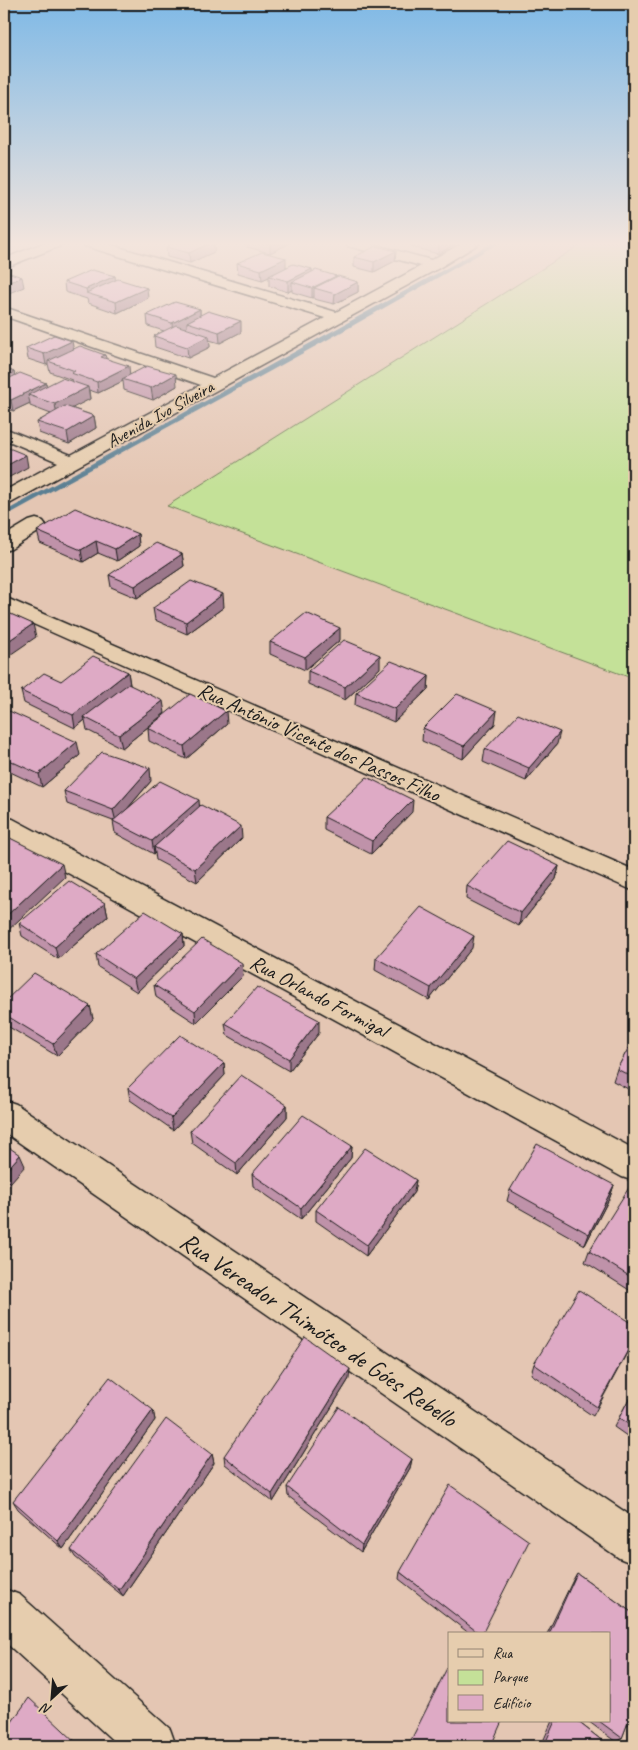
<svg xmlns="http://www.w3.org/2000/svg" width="638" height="1750" viewBox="0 0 638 1750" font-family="Caveat,sans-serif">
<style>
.green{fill:#c4e198;stroke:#707e5a}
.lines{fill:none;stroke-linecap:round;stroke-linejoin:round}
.stream{fill:#5a7f93;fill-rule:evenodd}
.minor-casing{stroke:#1c1c1c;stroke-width:3}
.minor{fill:#e6cdae;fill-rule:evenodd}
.wall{fill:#bf92a9;stroke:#1c1c1c}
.shaded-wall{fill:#9b778a;stroke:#1c1c1c}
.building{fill:#deaac5;stroke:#1c1c1c}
.labels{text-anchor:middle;stroke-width:4;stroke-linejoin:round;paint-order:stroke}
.far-street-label{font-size:18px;fill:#1c1c1c;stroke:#e6cdae}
.street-label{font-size:21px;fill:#1c1c1c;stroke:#e6cdae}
.near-street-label{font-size:25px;fill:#1c1c1c;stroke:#e6cdae}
</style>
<rect width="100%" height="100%" fill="#e4c6b3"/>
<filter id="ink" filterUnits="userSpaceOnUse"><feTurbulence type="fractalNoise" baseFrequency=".02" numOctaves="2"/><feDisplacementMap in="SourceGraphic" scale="10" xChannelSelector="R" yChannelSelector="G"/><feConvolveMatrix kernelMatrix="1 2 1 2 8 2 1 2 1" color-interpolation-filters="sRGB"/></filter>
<g filter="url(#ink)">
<!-- green -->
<path class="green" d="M583,243H634V679L167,506Z"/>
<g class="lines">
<!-- stream -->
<path class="stream" d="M492,243H499L345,330L4,517V512Z"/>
<defs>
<g id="minor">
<path d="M43,243H62L60,246L4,268V259Z"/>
<path d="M83,243H105L336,312L421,266L348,246L346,243H369L431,260L463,243H480L439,268L11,503L4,505V491L58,462L4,439V428L71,455L201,385L4,316V307L213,378L325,318L85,246Z"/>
<path d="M36,519L43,521L46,525L43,529L11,549L4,551V536L29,521Z"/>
<path d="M4,597L634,870V891L4,611Z"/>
<path d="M4,817L13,819L634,1149V1181L622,1177L4,838Z"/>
<path d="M4,1100L16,1104L634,1518V1564L619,1558L4,1132Z"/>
<path d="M4,1589L20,1595L170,1729L176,1746H119L4,1641Z"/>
</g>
</defs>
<!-- minor casing -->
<use href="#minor" class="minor-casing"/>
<!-- minor -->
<use href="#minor" class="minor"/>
</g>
<!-- wall -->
<g class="wall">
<path d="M167,243H214V252L190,263L167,257L166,247L171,244Z"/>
<path d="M247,243H290L270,253L247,247Z"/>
<path d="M412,243H454V245L438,254L412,247Z"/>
<path d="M396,251L395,261L374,272L354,267V257Z"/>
<path d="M237,263L312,269V272L336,276V277L358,282V292L334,304L314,299V297L312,298L292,292V290L288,292L269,286V277L262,280L238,273Z"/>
<path d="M115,276V280L148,298L117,313L88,303L87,299L65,292L64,282Z"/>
<path d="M200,309V315L241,332L220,343L209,340L210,347L188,358L155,347L154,336L164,331L148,326L147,315Z"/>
<path d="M26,348L74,349L105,355L106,358L130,375L177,386L153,400L124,390L123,381L98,393L89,390L90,399L71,408L94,416L96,428L69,444L39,433L37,422L51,414L30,406V403L13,411L4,407V368L14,372L15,376L46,383V386L72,381V380L50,372L48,364L46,365L28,359Z"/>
<path d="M37,531L138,534L139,546L117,561L98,553L83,562L40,543Z"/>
<path d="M182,554L184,566L137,598L111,587L109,575Z"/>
<path d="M224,607L187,634L155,620L153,608Z"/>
<path d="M340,640L305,670L270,654V642Z"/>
<path d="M380,668L345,700L308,684V671Z"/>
<path d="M128,672L130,685L165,713L122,748L87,730L85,720L75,728L24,703L21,691L61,681Z"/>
<path d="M429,676L428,689L394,722L355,705L356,693Z"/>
<path d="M4,716L80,755L42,787L4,769Z"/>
<path d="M227,724L186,759L149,741L148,728Z"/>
<path d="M495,724L463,759L422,741L423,728Z"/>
<path d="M557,744L526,781L483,762L485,749Z"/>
<path d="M151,781L129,807L200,806L242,838L197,882L156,860L155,853L154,854L115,833L113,821L67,804L64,791Z"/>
<path d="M412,812L371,854L324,830V817Z"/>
<path d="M559,866L556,879L519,926L466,899L467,886Z"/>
<path d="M105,903L108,916L58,959L22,936L19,923Z"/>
<path d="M183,934L184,946L137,992L98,967L96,954Z"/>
<path d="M472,948L429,1000L375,970L376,958Z"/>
<path d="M243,976L196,1023L156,997L154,985Z"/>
<path d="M4,1002L90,1006L93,1019L57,1056L4,1024Z"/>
<path d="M225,1023L319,1033L289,1071L227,1035Z"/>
<path d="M634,1038V1092L613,1081L617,1069Z"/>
<path d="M224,1063L225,1075L173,1130L130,1100L128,1088Z"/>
<path d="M287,1105V1117L237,1175L192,1143L190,1131Z"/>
<path d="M352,1146L351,1158L301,1219L253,1186L252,1174Z"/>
<path d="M416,1180L414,1192L366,1256L316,1221V1210Z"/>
<path d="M614,1185L610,1197L585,1245L507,1201L510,1190Z"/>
<path d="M634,1189V1293L585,1262L589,1251Z"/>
<path d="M634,1340L593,1416L531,1374L534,1364Z"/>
<path d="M349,1379L273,1502L225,1464L224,1456Z"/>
<path d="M634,1389V1441L614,1427Z"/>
<path d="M153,1410L155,1420L63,1549L18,1509L13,1501Z"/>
<path d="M212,1454L214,1463L123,1596L75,1557L71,1550Z"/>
<path d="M412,1459L410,1468L361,1552L288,1496L287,1487Z"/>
<path d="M400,1572L482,1634H470L399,1579Z"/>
<path d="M577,1573L634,1614V1707L622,1738L616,1742L588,1721H609V1634H547L573,1580Z"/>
<path d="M552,1721H577L609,1746H541Z"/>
</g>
<!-- shaded-wall -->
<g class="shaded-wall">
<path d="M210,243H214V252L190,263L189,253Z"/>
<path d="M270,243H290L270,253Z"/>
<path d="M440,243H454V245L438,254L439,244Z"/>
<path d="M396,251L395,261L374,272V262Z"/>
<path d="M286,258V268L269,276V277L262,280L261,270Z"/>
<path d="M312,269V279L292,282V290L288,292V281Z"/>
<path d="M115,276L116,287L87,293L86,289Z"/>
<path d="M336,276V286L314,288V297L312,298V288Z"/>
<path d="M22,277L24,287L4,295V284Z"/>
<path d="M358,282V292L334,304L335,294Z"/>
<path d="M147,288L148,298L117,313L116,302Z"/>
<path d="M200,309V320L187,322V327L173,334L172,323Z"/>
<path d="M241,321V332L220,343L219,332Z"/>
<path d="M209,336L210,347L188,358L187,347Z"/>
<path d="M72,341L74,352L48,361V364L46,365L44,354Z"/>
<path d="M129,366L130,377L122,379L123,381L98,393L97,382Z"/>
<path d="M14,372L17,383L4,389V377Z"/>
<path d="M176,374L177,386L153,400L151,388Z"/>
<path d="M46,383L48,394L28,395L30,403L13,411L11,400Z"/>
<path d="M88,387L90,399L57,416L55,404Z"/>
<path d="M94,416L96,428L69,444L67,432Z"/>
<path d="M26,455L28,467L4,480V467Z"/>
<path d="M138,534L139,546L117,561L115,549Z"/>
<path d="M96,541L98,553L83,562L81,550Z"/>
<path d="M182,554L184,566L137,598L135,586Z"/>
<path d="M223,594L224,607L187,634L186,622Z"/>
<path d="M33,624L36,637L4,659V644Z"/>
<path d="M340,628V640L305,670V657Z"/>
<path d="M380,655V668L345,700V687Z"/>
<path d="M128,672L130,685L87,719L84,717L85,720L75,728L73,715Z"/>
<path d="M429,676L428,689L394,722L395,709Z"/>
<path d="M163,701L165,713L122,748L119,735Z"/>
<path d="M226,711L227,724L186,759L184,746Z"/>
<path d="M497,711L495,724L463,759L464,746Z"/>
<path d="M560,732L557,744L526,781L529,768Z"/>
<path d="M77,742L80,755L42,787L39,774Z"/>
<path d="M150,768L151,781L116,822L113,810Z"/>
<path d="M199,800L200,813L154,847L155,853L154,854L152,841Z"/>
<path d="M413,800L412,812L371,854L372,841Z"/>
<path d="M241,826L242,838L197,882L195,869Z"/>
<path d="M62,864L65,877L5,933L4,931V918Z"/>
<path d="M559,866L556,879L519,926L521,913Z"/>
<path d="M105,903L108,916L58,959L55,947Z"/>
<path d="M183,934L184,946L137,992L134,979Z"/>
<path d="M474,936L472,948L429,1000L431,988Z"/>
<path d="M242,963L243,976L196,1023L195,1011Z"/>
<path d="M90,1006L93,1019L57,1056L53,1044Z"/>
<path d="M319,1020V1033L289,1071V1059Z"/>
<path d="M224,1063L225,1075L173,1130L171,1118Z"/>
<path d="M287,1105V1117L237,1175L236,1163Z"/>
<path d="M352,1146L351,1158L301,1219V1208Z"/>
<path d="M20,1155L25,1166L4,1190V1173Z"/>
<path d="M416,1180L414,1192L366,1256L367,1245Z"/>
<path d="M614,1185L610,1197L585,1245L589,1234Z"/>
<path d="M350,1369L349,1379L273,1502L272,1494Z"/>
<path d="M153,1410L155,1420L63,1549L58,1541Z"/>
<path d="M212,1454L214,1463L123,1596L119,1590Z"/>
<path d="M412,1459L410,1468L361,1552L362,1545Z"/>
</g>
<!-- building -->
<g class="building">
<path d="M174,243H210L189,253L166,247Z"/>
<path d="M376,246L396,251L374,262L354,257Z"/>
<path d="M262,252L286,258L261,270L237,263Z"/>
<path d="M293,264L312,269L288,281L269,276Z"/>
<path d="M92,270L115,276L86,289L64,282Z"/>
<path d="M316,270L336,276L312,288L292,282Z"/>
<path d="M4,271L22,277L4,284Z"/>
<path d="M338,276L358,282L335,294L314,288Z"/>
<path d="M118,279L147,288L116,302L86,293Z"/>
<path d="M175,302L200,309L172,323L147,315Z"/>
<path d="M208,311L241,321L219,332L187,322Z"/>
<path d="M176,325L209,336L187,347L154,336Z"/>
<path d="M54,335L72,341L44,354L26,348Z"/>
<path d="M80,346L105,355L101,357L129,366L97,382L71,373L75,371L48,361Z"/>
<path d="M147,366L176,374L151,388L122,379Z"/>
<path d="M4,368L14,372L4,377Z"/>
<path d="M20,373L46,383L11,400L4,397V381Z"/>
<path d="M62,378L88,387L55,404L28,395Z"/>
<path d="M65,406L94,416L67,432L37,422Z"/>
<path d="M4,446L26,455L4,467Z"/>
<path d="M75,508L138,534L115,549L96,541L81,550L37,531Z"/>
<path d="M156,543L182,554L135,586L109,575Z"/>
<path d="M191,581L223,594L186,622L153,608Z"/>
<path d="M4,611L33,624L4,644Z"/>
<path d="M306,613L340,628L305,657L270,642Z"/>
<path d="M344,640L380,655L345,687L308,671Z"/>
<path d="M93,656L128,672L73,715L21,691L44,673L61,681Z"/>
<path d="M391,661L429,676L395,709L356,693Z"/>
<path d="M128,684L163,701L119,735L84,717Z"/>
<path d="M190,694L226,711L184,746L148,728Z"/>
<path d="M457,694L497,711L464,746L423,728Z"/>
<path d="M9,711L77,742L39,774L4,758V716Z"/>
<path d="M518,714L560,732L529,768L485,749Z"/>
<path d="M102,752L150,768L113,810L64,791Z"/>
<path d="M367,777L413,800L372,841L324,817Z"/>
<path d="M160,781L199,800L152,841L113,821Z"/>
<path d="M201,805L241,826L195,869L154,847Z"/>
<path d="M4,835L62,864L4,918Z"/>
<path d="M507,841L559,866L521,913L467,886Z"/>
<path d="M69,881L105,903L55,947L19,923Z"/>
<path d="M421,907L474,936L431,988L376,958Z"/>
<path d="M145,911L183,934L134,979L96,954Z"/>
<path d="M202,939L242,963L195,1011L154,985Z"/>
<path d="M34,973L90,1006L53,1044L4,1014V1002Z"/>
<path d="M257,987L319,1020L289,1059L225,1023Z"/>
<path d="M180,1035L224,1063L171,1118L128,1088Z"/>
<path d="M634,1038V1078L617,1069Z"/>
<path d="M241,1075L287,1105L236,1163L190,1131Z"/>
<path d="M303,1115L352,1146L301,1208L252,1174Z"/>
<path d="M4,1144L20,1155L4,1173Z"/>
<path d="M537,1144L614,1185L589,1234L510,1190Z"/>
<path d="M365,1148L416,1180L367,1245L316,1210Z"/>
<path d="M630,1186L634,1189V1279L589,1251Z"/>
<path d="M579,1290L634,1325V1339L597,1407L534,1364Z"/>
<path d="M305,1337L350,1369L272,1494L224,1456Z"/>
<path d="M110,1377L153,1410L58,1541L13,1501Z"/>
<path d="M634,1389V1428L619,1418Z"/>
<path d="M339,1407L412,1459L362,1545L287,1487Z"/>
<path d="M166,1419L212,1454L119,1590L71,1550Z"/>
<path d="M450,1485L529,1541L482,1634H480L400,1572Z"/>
<path d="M577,1573L634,1614V1707L622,1738L599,1721H609V1634H549Z"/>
<path d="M449,1664V1721H502L491,1746H408Z"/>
<path d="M29,1698L80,1746H4V1733Z"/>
<path d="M555,1721H577L609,1746H544Z"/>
</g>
</g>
<!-- sky -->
<linearGradient id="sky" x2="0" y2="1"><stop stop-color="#7fb9e6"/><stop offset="0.5" stop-color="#f3e5dd"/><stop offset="1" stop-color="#f3e5dd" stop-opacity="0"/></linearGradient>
<rect width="638" height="488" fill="url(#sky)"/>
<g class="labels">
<!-- far-street labels -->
<g class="far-street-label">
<text transform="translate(160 414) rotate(-29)" y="6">Avenida Ivo Silveira</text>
</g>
<!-- street labels -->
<g class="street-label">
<text transform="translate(319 742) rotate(24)" y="7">Rua Antônio Vicente dos Passos Filho</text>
<text transform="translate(319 996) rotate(28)" y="7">Rua Orlando Formigal</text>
</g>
<!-- near-street labels -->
<g class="near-street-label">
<text transform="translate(319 1329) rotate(34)" y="9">Rua Vereador Thimóteo de Góes Rebello</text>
</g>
</g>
<!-- margin -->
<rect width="638" height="1750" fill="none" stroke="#e6cdae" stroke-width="20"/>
<rect x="10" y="10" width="618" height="1730" fill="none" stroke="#1c1c1c" stroke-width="2" filter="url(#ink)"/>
<!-- legend -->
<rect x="448" y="1632" width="162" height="90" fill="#e6cdae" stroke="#958674"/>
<rect x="458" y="1649" width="25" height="8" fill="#e6cdae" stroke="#958674"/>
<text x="493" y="1658" font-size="15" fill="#1c1c1c">Rua</text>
<rect x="458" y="1670" width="25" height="15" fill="#c4e198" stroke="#958674"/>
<text x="493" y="1682" font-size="15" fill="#1c1c1c">Parque</text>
<rect x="458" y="1695" width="25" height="15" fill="#deaac5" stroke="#958674"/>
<text x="493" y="1708" font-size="15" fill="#1c1c1c">Edifício</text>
<!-- north arrow -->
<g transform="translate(52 1698) rotate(206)" stroke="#e6cdae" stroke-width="4" paint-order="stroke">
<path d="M0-4L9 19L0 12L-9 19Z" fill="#1c1c1c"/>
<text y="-8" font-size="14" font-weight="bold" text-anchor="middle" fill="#1c1c1c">N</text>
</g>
</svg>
